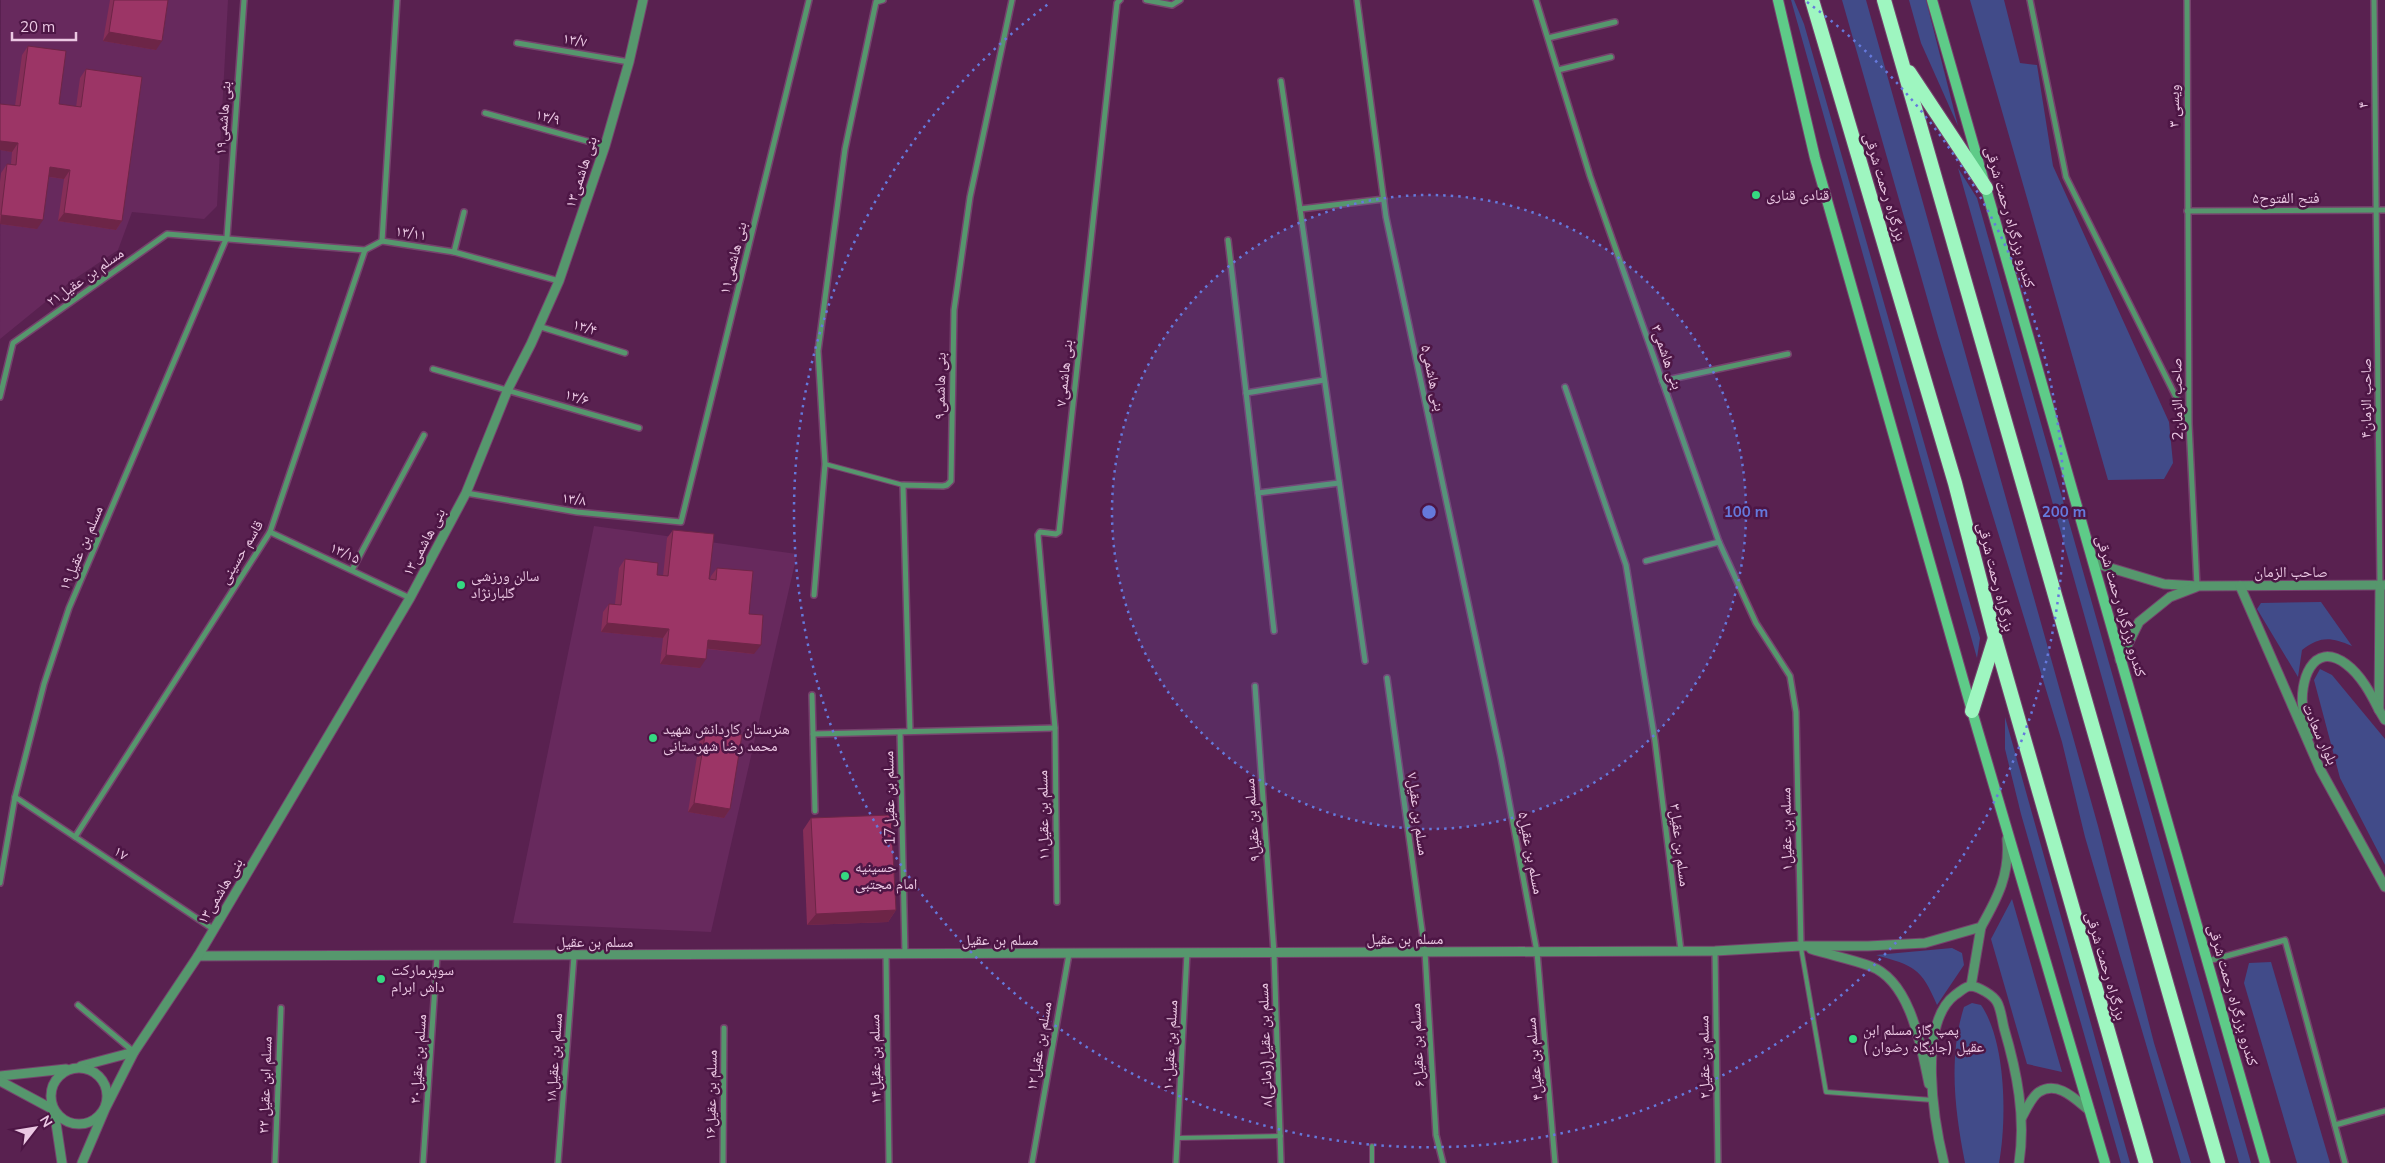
<svg xmlns="http://www.w3.org/2000/svg" width="2385" height="1163" viewBox="0 0 2385 1163" font-family="Mulish,'Noto Naskh Arabic',sans-serif">
<style>
.built{fill:#67295d}
.green{fill:#414b89}
.lines{fill:none;stroke-linecap:round;stroke-linejoin:round}
.service-casing{stroke:#76426d;stroke-width:6}
.minor-casing{stroke:#76426d;stroke-width:8}
.tertiary-casing{stroke:#76426d;stroke-width:11}
.secondary-casing{stroke:#76426d;stroke-width:12}
.trunk-casing{stroke:#76426d;stroke-width:16}
.service{stroke:#56976d;stroke-width:4}
.minor{stroke:#56976d;stroke-width:5}
.tertiary{stroke:#56976d;stroke-width:9}
.secondary{stroke:#5ecb88;stroke-width:10}
.trunk{stroke:#9ef6c0;stroke-width:14}
.wall{fill:#862e58}
.shaded-wall{fill:#6d2547}
.building{fill:#9c3566;stroke:#6d2547}
.ring{fill:none;stroke:#6579dc;stroke-width:2.5;stroke-dasharray:2.5 5}
.poi-dot{fill:#35d881;stroke:#4d1645;stroke-width:2}
.labels{text-anchor:middle;stroke-width:5;stroke-linejoin:round;paint-order:stroke}
.street-label{font-size:15px;fill:#ebc8e3;stroke:#4d1645}
.poi-label{font-size:15px;fill:#ebc8e3;stroke:#4d1645;text-anchor:start}
.centre{fill:#6579dc;stroke:#4d1645;stroke-width:2.5}
.ring-label{font-size:15px;text-anchor:middle;font-weight:bold;fill:#6579dc;stroke:#4d1645;stroke-width:5;stroke-linejoin:round;paint-order:stroke}
</style>
<rect width="100%" height="100%" fill="#592150"/>
<!-- built -->
<g class="built">
<path d="M1,0H228L217,206L204,219L132,212L118,250L70,282L0,339Z"/>
<path d="M594,526L797,554L711,932L513,923Z"/>
</g>
<!-- green -->
<g class="green">
<path d="M1791,0H1794L1804,24L1980,638L1977,658Z"/>
<path d="M1842,0H1866L2098,826L2154,1043L2191,1163H2181L2085,837L2062,742L1938,336Z"/>
<path d="M1909,0H1926L1958,126L1921,43Z"/>
<path d="M1970,0H2004L2020,63L2037,65L2053,166L2169,422L2173,463L2164,479L2108,480Z"/>
<path d="M1958,168L1977,198L2251,1163H2239Z"/>
<path d="M2321,602L2352,646C2330,637 2321,636 2302,650L2298,677L2257,609L2261,603Z"/>
<path d="M2320,669L2332,675L2385,739V865L2340,778L2314,680Z"/>
<path d="M2005,717L2130,1163H2121L2021,814L2005,749Z"/>
<path d="M2012,899L2062,1072L2027,1064L1991,939Z"/>
<path d="M1952,948L1962,953L1964,965L1937,1005C1921,967 1914,966 1876,955Z"/>
<path d="M2271,962L2330,1163H2297L2244,983L2249,963Z"/>
<path d="M1972,1003L1981,1005C2006,1041 2007,1120 1999,1163H1965C1955,1112 1948,1058 1964,1007Z"/>
</g>
<g class="lines">
<defs>
<g id="service">
<path d="M825,464L903,485"/>
<path d="M1801,948L1826,1092L1932,1100"/>
<path d="M1178,1138L1281,1136"/>
<path d="M1372,1146V1163"/>
</g>
<g id="minor">
<path d="M1146,0L1172,5L1180,0"/>
<path d="M1357,0L1386,217L1501,758L1537,952L1555,1163"/>
<path d="M1536,0L1590,176L1719,542L1756,623L1790,676L1796,712L1801,946"/>
<path d="M2030,0L2066,177L2188,421"/>
<path d="M2187,0L2189,424L2197,586"/>
<path d="M2374,0L2380,585"/>
<path d="M1548,38L1615,22"/>
<path d="M517,43L629,62"/>
<path d="M1558,70L1611,57"/>
<path d="M1281,81L1300,209"/>
<path d="M485,113L605,146"/>
<path d="M2187,211L2385,210"/>
<path d="M1228,240L1258,493L1339,483"/>
<path d="M382,241L397,0"/>
<path d="M454,252L464,212"/>
<path d="M538,326L625,353"/>
<path d="M433,369L639,428"/>
<path d="M1662,381L1788,354"/>
<path d="M1565,387L1626,565L1655,741L1681,951"/>
<path d="M1246,393L1324,380"/>
<path d="M0,397L13,343L167,234L365,250L382,241L454,252L559,281"/>
<path d="M466,493L577,512L681,522L809,0"/>
<path d="M1258,493L1274,631"/>
<path d="M270,532L410,598"/>
<path d="M1646,561L1719,542"/>
<path d="M352,570L424,435"/>
<path d="M814,595L825,464L818,351L845,149L876,2L883,0"/>
<path d="M1365,661L1300,209L1384,199"/>
<path d="M1387,678L1425,952L1436,1135L1443,1163"/>
<path d="M1255,686L1274,953L1281,1163"/>
<path d="M812,695L815,811"/>
<path d="M910,731L903,485L943,486L947,485L951,481L954,310L970,197L1012,0"/>
<path d="M900,732L905,954"/>
<path d="M813,734L1055,728"/>
<path d="M15,797L213,929"/>
<path d="M75,837L270,532L365,250"/>
<path d="M0,883L15,797L44,684L69,608L227,237L244,0"/>
<path d="M1057,902L1055,728L1038,535L1040,532L1056,534L1059,532L1117,3L1120,0"/>
<path d="M1715,951L1718,1163"/>
<path d="M886,954L889,1163"/>
<path d="M2208,961L2285,940L2345,1163"/>
<path d="M78,1005L134,1052"/>
<path d="M2335,1125L2385,1111"/>
<path d="M275,1163L281,1008"/>
<path d="M423,1163L437,956"/>
<path d="M558,1163L574,956"/>
<path d="M723,1163L724,1028"/>
<path d="M1032,1163L1069,954"/>
<path d="M1176,1163L1187,953"/>
</g>
<g id="tertiary">
<path d="M2094,563L2164,584L2197,586L2385,585"/>
<path d="M2380,585L2379,710L2385,720"/>
<path d="M2240,586L2320,769L2385,887"/>
<path d="M2120,660L2139,622L2170,597L2196,587"/>
<path d="M2310,735C2308,727 2304,718 2303,709C2299,683 2312,639 2346,664C2361,675 2371,694 2379,710"/>
<path d="M1811,949C1830,955 1851,959 1870,966C1911,981 1921,1047 1929,1084"/>
<path d="M198,956L1715,951L1801,946H1868L1925,943L1981,927C1998,897 2010,874 2007,839"/>
<path d="M1971,986L1981,927"/>
<path d="M81,1066L134,1052"/>
<circle cx="79" cy="1096" r="28"/>
<path d="M0,1076L66,1069"/>
<path d="M0,1081L54,1110L62,1163"/>
<path d="M2022,1117C2026,1110 2032,1096 2039,1092C2058,1080 2076,1100 2090,1111"/>
<path d="M82,1163L105,1109L134,1052L198,956L410,598L466,493L508,389L531,344L559,281L605,146L629,62L643,0"/>
<path d="M1944,1163C1934,1122 1917,1024 1955,995C1960,992 1965,986 1971,986C1979,987 1993,995 1997,1002C2001,1009 2002,1020 2004,1028C2017,1072 2026,1117 2019,1163"/>
</g>
<g id="secondary">
<path d="M1778,0L1815,158L1972,711L2105,1163"/>
<path d="M1932,0L2265,1163"/>
</g>
<g id="trunk">
<path d="M1812,0L1955,483L1995,638L2146,1163"/>
<path d="M1884,0L2218,1163"/>
<path d="M1909,72L1986,188"/>
<path d="M1972,711L1995,638"/>
</g>
</defs>
<!-- service casing -->
<use href="#service" class="service-casing"/>
<!-- minor casing -->
<use href="#minor" class="minor-casing"/>
<!-- tertiary casing -->
<use href="#tertiary" class="tertiary-casing"/>
<!-- secondary casing -->
<use href="#secondary" class="secondary-casing"/>
<!-- trunk casing -->
<use href="#trunk" class="trunk-casing"/>
<!-- service -->
<use href="#service" class="service"/>
<!-- minor -->
<use href="#minor" class="minor"/>
<!-- tertiary -->
<use href="#tertiary" class="tertiary"/>
<!-- secondary -->
<use href="#secondary" class="secondary"/>
<!-- trunk -->
<use href="#trunk" class="trunk"/>
</g>
<!-- wall -->
<g class="wall">
<path d="M110,0H168L156,50L103,41Z"/>
<path d="M28,46L59,104L76,107L80,78L86,69L122,221L116,230L58,221L64,179L49,177L37,229L0,224V182L1,173L7,164H11L12,152L0,150V104L15,106L22,55Z"/>
<path d="M673,530L709,579H710L711,576L717,568L749,614L754,654L707,649L700,668L660,664L663,638L601,632L603,612L609,604H615L619,568L625,559L657,575L663,576L667,538Z"/>
<path d="M706,729L730,809L724,818L688,812L700,738Z"/>
<path d="M811,818L896,910L888,922L807,925L803,830Z"/>
</g>
<!-- shaded-wall -->
<g class="shaded-wall">
<path d="M109,32L162,41L156,50L103,41Z"/>
<path d="M0,141L18,143L12,152L0,150Z"/>
<path d="M50,167L70,170L64,179L44,176Z"/>
<path d="M64,213L122,221L116,230L58,221Z"/>
<path d="M1,215L43,220L37,229L0,224Z"/>
<path d="M607,623L669,629L663,638L601,632Z"/>
<path d="M708,640L761,645L754,654L702,648Z"/>
<path d="M666,655L706,659L700,668L660,664Z"/>
<path d="M694,803L730,809L724,818L688,812Z"/>
<path d="M896,910L888,922L807,925L816,914Z"/>
</g>
<!-- building -->
<g class="building">
<path d="M114,0H168L162,41L109,32Z"/>
<path d="M28,46L66,51L59,104L81,107L86,69L142,77L122,221L64,213L70,170L50,167L43,220L1,215L7,164L16,165L18,143L0,141V104L20,106Z"/>
<path d="M673,530L714,534L709,579L716,580L717,568L753,571L749,614L763,615L761,645L708,640L706,659L666,655L669,629L607,623L609,604L621,605L625,559L658,563L657,575L668,576Z"/>
<path d="M706,729L742,735L730,809L694,803Z"/>
<path d="M891,815L896,910L816,914L811,818Z"/>
</g>
<!-- distance rings -->
<circle cx="1429" cy="512" r="317" fill="#6579dc" fill-opacity=".12"/>
<g class="ring">
<circle cx="1429" cy="512" r="317"/>
<path d="M1807 2A635 635 0 1 1 1051 2"/>
</g>
<!-- markers -->
<g class="poi-dot">
<circle cx="1756" cy="195" r="5"/>
<circle cx="461" cy="585" r="5"/>
<circle cx="653" cy="738" r="5"/>
<circle cx="845" cy="876" r="5"/>
<circle cx="381" cy="979" r="5"/>
<circle cx="1853" cy="1039" r="5"/>
</g>
<g class="labels">
<!-- street labels -->
<g class="street-label">
<text transform="translate(575 40) rotate(10)" y="5">۱۳/۷</text>
<text transform="translate(2363 105) rotate(-91)" y="5">۴</text>
<text transform="translate(2174 106) rotate(-90)" y="5">ویسی ۳</text>
<text transform="translate(548 117) rotate(15)" y="5">۱۳/۹</text>
<text transform="translate(223 118) rotate(-86)" y="5">بنی هاشمی۱۹</text>
<text transform="translate(581 172) rotate(-72)" y="5">بنی هاشمی۱۳</text>
<text transform="translate(1885 187) rotate(73)" y="5">بزرگراه رحمت شرقی</text>
<text x="2286" y="203">فتح الفتوح۵</text>
<text transform="translate(2010 217) rotate(74)" y="5">کندرو بزرگراه رحمت شرقی</text>
<text transform="translate(411 233) rotate(9)" y="5">۱۳/۱۱</text>
<text transform="translate(733 258) rotate(-76)" y="5">بنی هاشمی۱۱</text>
<text transform="translate(85 277) rotate(-35)" y="5">مسلم بن عقیل۲۱</text>
<text transform="translate(585 327) rotate(17)" y="5">۱۳/۴</text>
<text transform="translate(1667 357) rotate(71)" y="5">بنی هاشمی۳</text>
<text transform="translate(1064 373) rotate(-84)" y="5">بنی هاشمی۷</text>
<text transform="translate(1433 378) rotate(78)" y="5">بنی هاشمی۵</text>
<text transform="translate(940 386) rotate(-89)" y="5">بنی هاشمی۹</text>
<text transform="translate(577 397) rotate(17)" y="5">۱۳/۶</text>
<text transform="translate(2366 398) rotate(-90)" y="5">صاحب الزمان۴</text>
<text transform="translate(2177 399) rotate(-91)" y="5">2صاحب الزمان</text>
<text transform="translate(574 499) rotate(8)" y="5">۱۳/۸</text>
<text transform="translate(424 542) rotate(-62)" y="5">بنی هاشمی۱۳</text>
<text transform="translate(81 548) rotate(-67)" y="5">مسلم بن عقیل۱۹</text>
<text transform="translate(241 552) rotate(-59)" y="5">قاسم حسینی</text>
<text transform="translate(345 553) rotate(25)" y="5">۱۳/۱۵</text>
<text x="2291" y="577">صاحب الزمان</text>
<text transform="translate(1996 577) rotate(76)" y="5">بزرگراه رحمت شرقی</text>
<text transform="translate(2121 606) rotate(74)" y="5">کندرو بزرگراه رحمت شرقی</text>
<text transform="translate(2320 734) rotate(66)" y="5">بلوار سعادت</text>
<text transform="translate(889 798) rotate(-91)" y="5">مسلم بن عقیل17</text>
<text transform="translate(1418 814) rotate(82)" y="5">مسلم بن عقیل۷</text>
<text transform="translate(1043 815) rotate(-91)" y="5">مسلم بن عقیل۱۱</text>
<text transform="translate(1252 820) rotate(-94)" y="5">مسلم بن عقیل۹</text>
<text transform="translate(1786 829) rotate(-91)" y="5">مسلم بن عقیل۱</text>
<text transform="translate(1680 845) rotate(83)" y="5">مسلم بن عقیل۳</text>
<text transform="translate(121 853) rotate(34)" y="5">۱۷</text>
<text transform="translate(1531 853) rotate(79)" y="5">مسلم بن عقیل۵</text>
<text transform="translate(220 891) rotate(-59)" y="5">بنی هاشمی۱۳</text>
<text x="1405" y="944">مسلم بن عقیل</text>
<text x="1000" y="945">مسلم بن عقیل</text>
<text x="595" y="947">مسلم بن عقیل</text>
<text transform="translate(2106 966) rotate(74)" y="5">بزرگراه رحمت شرقی</text>
<text transform="translate(2233 995) rotate(74)" y="5">کندرو بزرگراه رحمت شرقی</text>
<text transform="translate(1170 1045) rotate(-87)" y="5">مسلم بن عقیل۱۰</text>
<text transform="translate(1265 1045) rotate(-92)" y="5">۸مسلم بن عقیل(زمانی)</text>
<text transform="translate(1417 1045) rotate(-93)" y="5">مسلم بن عقیل۶</text>
<text transform="translate(1039 1046) rotate(-80)" y="5">مسلم بن عقیل۱۲</text>
<text transform="translate(1704 1057) rotate(-91)" y="5">مسلم بن عقیل۲</text>
<text transform="translate(554 1058) rotate(-86)" y="5">مسلم بن عقیل۱۸</text>
<text transform="translate(418 1059) rotate(-86)" y="5">مسلم بن عقیل۲۰</text>
<text transform="translate(875 1059) rotate(-91)" y="5">مسلم بن عقیل۱۴</text>
<text transform="translate(1534 1059) rotate(-95)" y="5">مسلم بن عقیل۴</text>
<text transform="translate(265 1085) rotate(-88)" y="5">مسلم ابن عقیل ۲۲</text>
<text transform="translate(711 1095) rotate(-89)" y="5">مسلم بن عقیل۱۶</text>
</g>
<!-- poi labels -->
<g class="poi-label">
<text x="1766" y="200">قنادی قناری</text>
<text x="471" y="581">سالن ورزشی<tspan x="471" dy="17">گلبارنژاد</tspan></text>
<text x="663" y="734">هنرستان کاردانش شهید<tspan x="663" dy="17">محمد رضا شهرستانی</tspan></text>
<text x="855" y="872">حسینیه<tspan x="855" dy="17">امام مجتبی</tspan></text>
<text x="391" y="975">سوپرمارکت<tspan x="391" dy="17">داش ابرام</tspan></text>
<text x="1863" y="1035">پمپ گاز مسلم ابن<tspan x="1863" dy="17">عقیل (جایگاه رضوان )</tspan></text>
</g>
</g>
<circle cx="1429" cy="512" r="8" class="centre"/>
<g class="ring-label">
<text x="1746" y="517">100 m</text>
<text x="2064" y="517">200 m</text>
</g>
<!-- north arrow -->
<g transform="translate(35 1128) rotate(59)" stroke="#4d1645" stroke-width="4" paint-order="stroke">
<path d="M0-4L9 19L0 12L-9 19Z" fill="#ebc8e3"/>
<text y="-8" font-size="14" font-weight="bold" text-anchor="middle" fill="#ebc8e3">N</text>
</g>
<!-- scale -->
<path d="M12 32v8h64v-8" fill="none" stroke="#ebc8e3" stroke-width="2.5"/>
<text x="20" y="32" font-size="15" fill="#ebc8e3" stroke="#4d1645" stroke-width="4" paint-order="stroke">20 m</text>
</svg>
